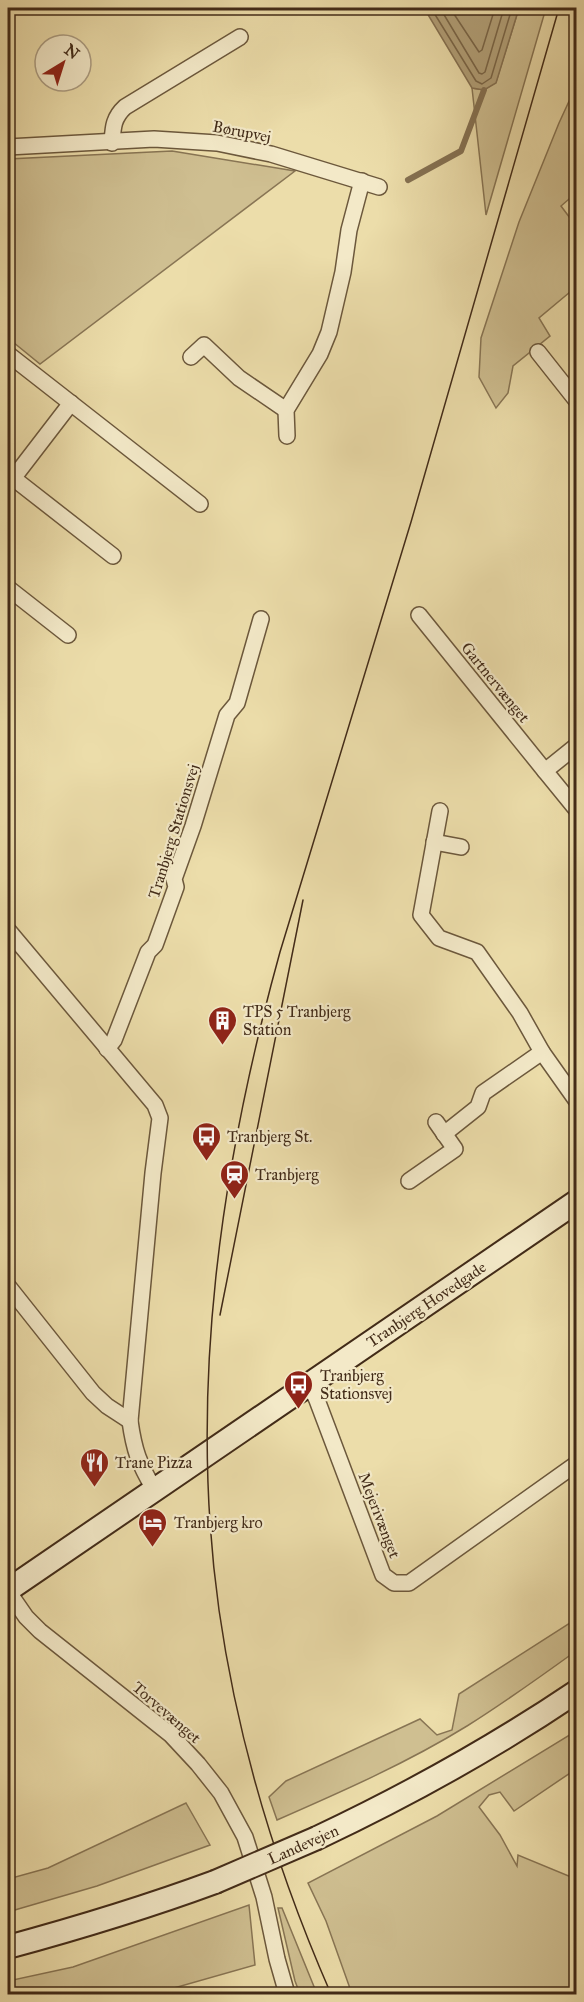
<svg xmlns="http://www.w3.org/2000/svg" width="584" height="2002" viewBox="0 0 584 2002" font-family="'IM FELL Great Primer',serif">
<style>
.green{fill:#cfbf91;stroke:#887554;stroke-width:1.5}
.water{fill:#b2a078;stroke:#857152;stroke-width:1.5}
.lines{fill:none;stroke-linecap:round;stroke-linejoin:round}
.shore{stroke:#7a6648;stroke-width:1.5}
.stream{stroke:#857152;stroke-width:6}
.street-casing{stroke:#6c583c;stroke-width:18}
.secondary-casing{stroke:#422b18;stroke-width:26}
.street{stroke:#f3e9c8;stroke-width:15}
.secondary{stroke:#f3e9c8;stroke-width:22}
.tram{stroke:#422b18;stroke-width:1.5}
.secondary-bridge-casing{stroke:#422b18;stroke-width:26;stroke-linecap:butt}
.secondary-bridge{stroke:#f3e9c8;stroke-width:22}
.labels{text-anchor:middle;stroke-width:4.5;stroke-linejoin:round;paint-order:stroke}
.street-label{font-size:16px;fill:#422b18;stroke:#f3e9c8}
.poi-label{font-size:16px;fill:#422b18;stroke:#f3e9c8;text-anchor:start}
</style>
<rect width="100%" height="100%" fill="#ecddaa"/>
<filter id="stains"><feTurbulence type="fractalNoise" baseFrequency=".00333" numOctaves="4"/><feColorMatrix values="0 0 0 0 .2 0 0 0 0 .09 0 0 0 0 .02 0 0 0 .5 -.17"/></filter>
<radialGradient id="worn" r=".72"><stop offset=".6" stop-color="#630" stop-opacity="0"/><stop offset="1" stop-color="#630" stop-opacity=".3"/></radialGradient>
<!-- green -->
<g class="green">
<path d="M519,8H546L486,215L472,88L484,90L496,82Z"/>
<path d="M576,86V193L561,206L576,226V287L539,318L550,336L513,366L508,393L496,408L479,377L481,338L519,222L559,123Z"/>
<path d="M172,151L295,171L40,364L8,338V159Z"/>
<path d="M576,1619V1651C540,1677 504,1703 467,1726C407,1763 341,1792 277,1820L269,1797L286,1781L420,1719L437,1735L452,1730L459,1694Z"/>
<path d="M576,1731V1769L514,1811L500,1792L489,1795L479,1807L500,1835L517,1866L518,1855L576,1879V1994H352L326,1921L308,1883L437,1816Z"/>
<path d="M186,1803L210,1845L97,1886L8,1912V1879L48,1868Z"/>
<path d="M249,1905L255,1965L153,1994H8V1981L73,1967Z"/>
<path d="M278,1908H282L317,1994H300L295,1981Z"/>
</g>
<!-- water -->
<path class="water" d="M424,8H519L496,83L484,90L472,88Z"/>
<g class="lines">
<!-- shore -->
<g class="shore">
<path d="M431,8L476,81L482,84L491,78L512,8"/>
<path d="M440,8L479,73L482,74L485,72L504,8"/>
<path d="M450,8L479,52L482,50L495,8"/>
</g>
<!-- stream -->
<path class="stream" d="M408,180L461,151L484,90"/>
<defs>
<g id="street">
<path d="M112,143C113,128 113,118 125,107L240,37"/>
<path d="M8,147L154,139L217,143L271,154L379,187"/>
<path d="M538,352L576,400"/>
<path d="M8,354L200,504"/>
<path d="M191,357L204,345L239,378L286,410"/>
<path d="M287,436L286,410L320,354L329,332L343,272L349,230L362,181"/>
<path d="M8,474L113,556"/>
<path d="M8,485L71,403"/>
<path d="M8,588L68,635"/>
<path d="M419,615L545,771"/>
<path d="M576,746L545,771L576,809"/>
<path d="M440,811L421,915L439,938L477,952L520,1013L542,1052L576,1100"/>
<path d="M434,842L461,847"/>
<path d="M8,930L155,1105L160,1118L153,1173L130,1421C134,1450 139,1464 154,1489"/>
<path d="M107,1049L114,1040L148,952L155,945L176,887L174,879L193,826L227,715L237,703L261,619"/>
<path d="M444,1134L478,1107L483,1093L542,1052"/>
<path d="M409,1181L455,1149L436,1122"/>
<path d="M8,1286L93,1393L107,1406L130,1421"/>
<path d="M309,1384L317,1400L383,1575L394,1583H409L576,1464"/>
<path d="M8,1591L26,1617L40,1631L171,1735L198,1764L221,1793L245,1837L264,1897L277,1959L287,1994"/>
</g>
<g id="secondary">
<path d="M8,1590L576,1202"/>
<path d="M317,1838C408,1795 493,1748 576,1692"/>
<path d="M8,1947C78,1928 147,1907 215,1882"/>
</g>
</defs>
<!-- street casing -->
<use href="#street" class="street-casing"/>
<!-- secondary casing -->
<use href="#secondary" class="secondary-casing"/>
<!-- street -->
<use href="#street" class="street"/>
<!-- secondary -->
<use href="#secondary" class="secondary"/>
<!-- tram -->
<g class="tram">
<path d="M220,1315L303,900"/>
<path d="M331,1994C277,1871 238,1743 219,1610C188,1389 221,1165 280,952L411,522L559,8"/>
</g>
<defs>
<path id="secondary-bridge" d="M215,1882L317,1838"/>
</defs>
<!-- secondary-bridge casing -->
<use href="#secondary-bridge" class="secondary-bridge-casing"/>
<!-- secondary-bridge -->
<use href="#secondary-bridge" class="secondary-bridge"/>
</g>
<!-- icons -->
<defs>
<symbol id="building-pin" viewBox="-11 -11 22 30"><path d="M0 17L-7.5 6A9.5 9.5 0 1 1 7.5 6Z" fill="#8f2418" stroke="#f3e9c8"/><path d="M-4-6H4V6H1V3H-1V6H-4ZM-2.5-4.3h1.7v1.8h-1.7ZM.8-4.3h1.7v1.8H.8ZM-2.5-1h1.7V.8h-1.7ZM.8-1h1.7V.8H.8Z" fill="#fff"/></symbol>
<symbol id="bus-pin" viewBox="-11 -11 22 30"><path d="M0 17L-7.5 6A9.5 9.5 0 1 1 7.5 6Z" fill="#8f2418" stroke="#f3e9c8"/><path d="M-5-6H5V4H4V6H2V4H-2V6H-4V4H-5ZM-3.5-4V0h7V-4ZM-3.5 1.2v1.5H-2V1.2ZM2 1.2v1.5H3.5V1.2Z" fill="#fff"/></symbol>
<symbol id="station-pin" viewBox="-11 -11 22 30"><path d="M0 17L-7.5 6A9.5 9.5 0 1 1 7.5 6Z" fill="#8f2418" stroke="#f3e9c8"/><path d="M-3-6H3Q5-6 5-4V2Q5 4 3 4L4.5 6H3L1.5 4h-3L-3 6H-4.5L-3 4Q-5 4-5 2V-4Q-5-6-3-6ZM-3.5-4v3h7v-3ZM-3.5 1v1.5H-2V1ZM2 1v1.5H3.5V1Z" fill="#fff"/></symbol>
<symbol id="restaurant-pin" viewBox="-11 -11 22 30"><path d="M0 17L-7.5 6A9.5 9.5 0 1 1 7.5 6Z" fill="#8f2418" stroke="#f3e9c8"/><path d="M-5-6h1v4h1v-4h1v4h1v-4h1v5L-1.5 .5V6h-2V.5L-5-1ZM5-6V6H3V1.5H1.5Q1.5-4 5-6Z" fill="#fff"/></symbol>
<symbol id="hotel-pin" viewBox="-11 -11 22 30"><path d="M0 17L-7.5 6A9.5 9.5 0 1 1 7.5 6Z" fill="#8f2418" stroke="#f3e9c8"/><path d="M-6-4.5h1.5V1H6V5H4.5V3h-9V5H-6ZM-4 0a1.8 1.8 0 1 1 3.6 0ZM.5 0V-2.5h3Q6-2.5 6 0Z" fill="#fff"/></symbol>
</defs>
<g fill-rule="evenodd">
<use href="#building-pin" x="206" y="1004" width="33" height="45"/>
<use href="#bus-pin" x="190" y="1120" width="33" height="45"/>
<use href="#station-pin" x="218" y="1158" width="33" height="45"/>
<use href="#bus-pin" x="282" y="1368" width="33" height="45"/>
<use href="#restaurant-pin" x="78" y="1446" width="33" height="45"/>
<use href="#hotel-pin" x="136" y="1506" width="33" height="45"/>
</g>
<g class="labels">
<!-- street labels -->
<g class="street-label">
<text transform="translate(242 131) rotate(11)" y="6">Børupvej</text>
<text transform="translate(496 682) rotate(51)" y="6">Gartnervænget</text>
<text transform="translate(173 831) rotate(-73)" y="6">Tranbjerg Stationsvej</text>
<text transform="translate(426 1304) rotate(-34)" y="6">Tranbjerg Hovedgade</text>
<text transform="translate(380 1515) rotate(69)" y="6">Mejerivænget</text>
<text transform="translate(167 1712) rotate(41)" y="6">Torvevænget</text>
<text transform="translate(303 1844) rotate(-24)" y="6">Landevejen</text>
</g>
<!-- poi labels -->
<g class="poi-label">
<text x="243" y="1017">TPS 5 Tranbjerg<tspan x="243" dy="18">Station</tspan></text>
<text x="227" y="1142">Tranbjerg St.</text>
<text x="255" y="1180">Tranbjerg</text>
<text x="320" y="1381">Tranbjerg<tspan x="320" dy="18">Stationsvej</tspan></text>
<text x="115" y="1468">Trane Pizza</text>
<text x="174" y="1528">Tranbjerg kro</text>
</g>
</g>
<!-- margin -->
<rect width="584" height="2002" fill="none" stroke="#ecddaa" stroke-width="30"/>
<rect x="9" y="9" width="566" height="1984" fill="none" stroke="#422b18" stroke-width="3"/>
<rect x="15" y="15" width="554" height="1972" fill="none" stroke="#422b18" stroke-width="1.5"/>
<!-- north arrow -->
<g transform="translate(63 63) rotate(38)"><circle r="28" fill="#f3e9c8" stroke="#ac9d82" stroke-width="1.5"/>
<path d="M0-4.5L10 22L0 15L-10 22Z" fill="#8f2418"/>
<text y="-9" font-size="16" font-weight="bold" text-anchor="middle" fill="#422b18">N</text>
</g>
<rect width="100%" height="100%" filter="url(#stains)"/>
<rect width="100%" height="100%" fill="url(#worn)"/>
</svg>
